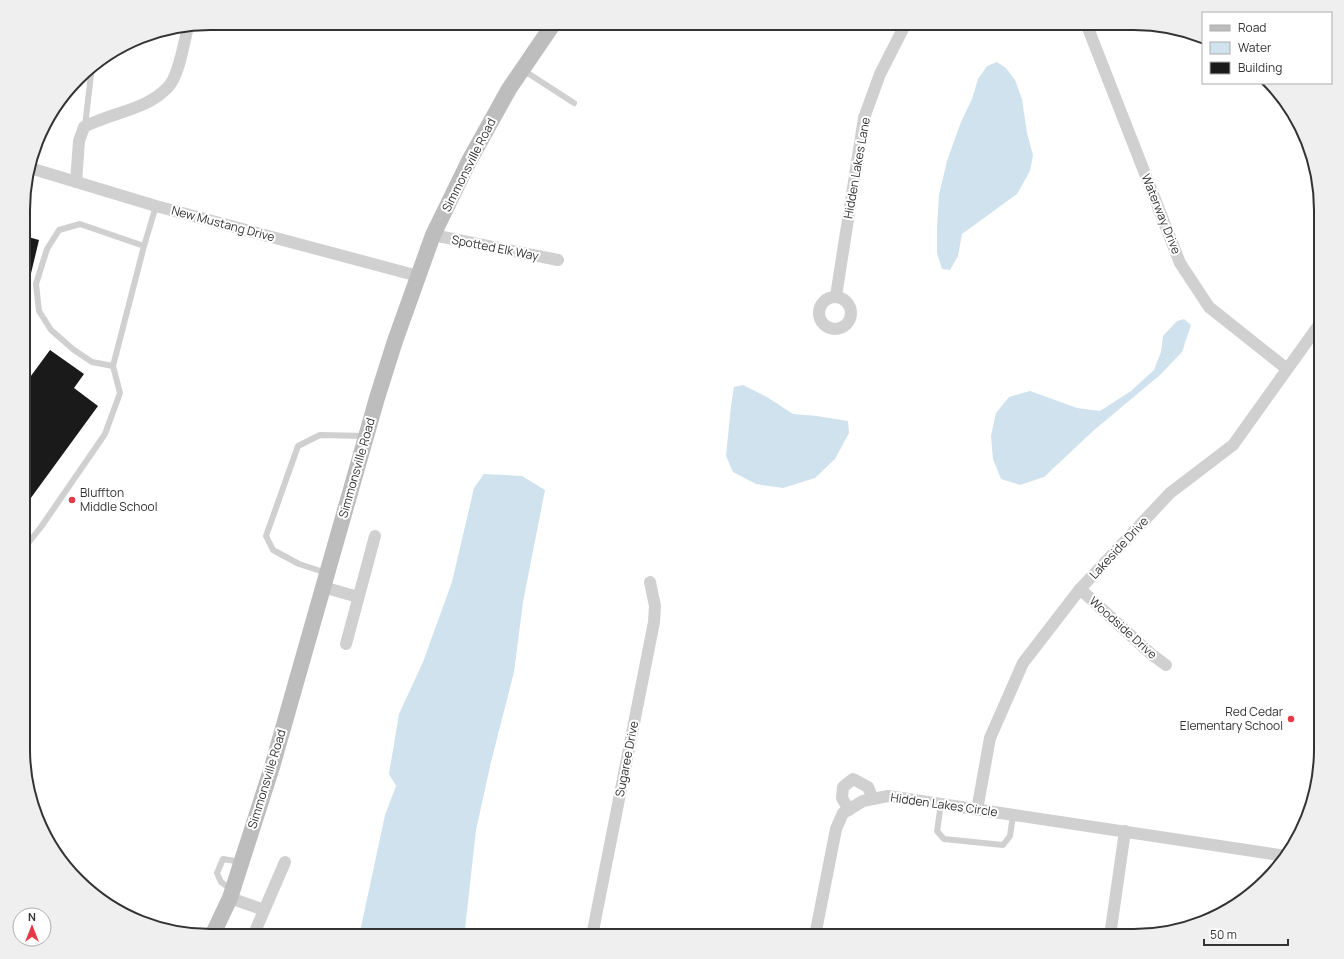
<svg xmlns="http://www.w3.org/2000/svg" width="1344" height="959" viewBox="0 0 1344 959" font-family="Manrope,sans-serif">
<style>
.water{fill:#cfe2ee}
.building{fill:#1a1a1a}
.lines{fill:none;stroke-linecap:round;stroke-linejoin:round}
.lane{stroke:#d0d0d0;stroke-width:6}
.street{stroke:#d0d0d0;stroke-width:12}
.secondary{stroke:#bdbdbd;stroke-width:16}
.poi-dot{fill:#e63946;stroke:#fff;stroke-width:1.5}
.labels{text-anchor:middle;stroke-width:4;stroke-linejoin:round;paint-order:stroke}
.street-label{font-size:12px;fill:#333;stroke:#fff}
.poi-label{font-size:12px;fill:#333;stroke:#fff;text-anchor:start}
.rim{fill:none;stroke:#333;stroke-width:2}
</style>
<rect width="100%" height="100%" fill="#fff"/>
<!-- water -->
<g class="water">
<path d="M997,62L1006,68L1015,80L1022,99L1027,133L1033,155L1030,171L1017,194L962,234L958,256L950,270L942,269L937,253V227L939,195L947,161L961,122L972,99L978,79L987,66Z"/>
<path d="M1184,319L1191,325L1182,352L1160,375L1093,431L1044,477L1020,485L1001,479L993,459L991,436L996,413L1009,397L1030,391L1077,408L1100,411L1131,391L1154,370L1161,352L1163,336L1177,321Z"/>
<path d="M743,385L767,397L793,414L817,416L848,421L849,433L835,459L815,478L783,488L756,484L733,472L726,456L731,406L734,387Z"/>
<path d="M484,474L522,476L545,490L523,602L514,672L491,762L476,830L465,929L463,936H358L361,927L385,815L396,786L389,774L399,714L423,662L452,582L474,488Z"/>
</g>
<!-- building -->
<g class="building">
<path d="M25,236L39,240L28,286H25Z"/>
<path d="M50,350L84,374L74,388L98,406L25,506V384Z"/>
</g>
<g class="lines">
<!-- lane -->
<g class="lane">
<path d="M523,70L574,103"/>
<path d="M85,126L92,66"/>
<path d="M144,246L80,224L59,230L47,249L36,284L39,311L51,330L74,350L92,362L113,366L144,246L156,206"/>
<path d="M25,547L41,527L105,434L120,393L113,366"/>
<path d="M327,573L299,564L273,550L266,536L298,446L320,435L365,436"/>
<path d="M941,804L937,831L944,839L1003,845L1010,836L1013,815"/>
<path d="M232,890L221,882L217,873L223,859L241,862"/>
</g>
<!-- street -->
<g class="street">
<path d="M1086,23L1180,263L1209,307L1287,369"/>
<path d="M30,168L156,206L418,276"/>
<path d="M76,182L79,141L84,127C112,112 148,110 169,86C179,75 184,42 188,27"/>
<path d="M433,235L558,260"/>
<path d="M836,296L864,118L880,74L906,23"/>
<circle cx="835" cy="313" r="16"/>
<path d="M323,587L358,597"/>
<path d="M1080,589L1151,654L1166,665"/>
<path d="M346,644L375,536"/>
<path d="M849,810L842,798L843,787L853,779L868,787L873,799"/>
<path d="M977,810L990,738L1023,663L1080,589L1170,493L1233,445L1321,322"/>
<path d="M230,898L264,910"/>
<path d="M253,936L285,862"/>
<path d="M592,936L654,622L655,606L650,582"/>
<path d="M815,936L836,829L843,813L863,801L888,796L1286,856"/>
<path d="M1110,936L1125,831"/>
</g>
<!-- secondary -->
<path class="secondary" d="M212,936L230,898L272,767L377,398L395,341L433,235L469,161L509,89L554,23"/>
</g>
<!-- markers -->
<g class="poi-dot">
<circle cx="72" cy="500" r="4"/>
<circle cx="1291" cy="719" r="4"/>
</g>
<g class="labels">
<!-- street labels -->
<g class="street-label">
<text transform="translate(469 165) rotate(-63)" y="4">Simmonsville Road</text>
<text transform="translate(857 168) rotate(-80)" y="4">Hidden Lakes Lane</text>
<text transform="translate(1161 214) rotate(68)" y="4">Waterway Drive</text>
<text transform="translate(223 224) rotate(15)" y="4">New Mustang Drive</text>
<text transform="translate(495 248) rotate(11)" y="4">Spotted Elk Way</text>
<text transform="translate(357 468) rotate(-74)" y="4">Simmonsville Road</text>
<text transform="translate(1119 548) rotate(-47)" y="4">Lakeside Drive</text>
<text transform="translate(1123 628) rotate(42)" y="4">Woodside Drive</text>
<text transform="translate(627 759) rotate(-79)" y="4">Sugaree Drive</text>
<text transform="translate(267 779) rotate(-73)" y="4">Simmonsville Road</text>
<text transform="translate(944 805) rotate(8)" y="4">Hidden Lakes Circle</text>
</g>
<!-- poi labels -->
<g class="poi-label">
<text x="80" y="497">Bluffton<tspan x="80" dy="14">Middle School</tspan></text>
<text x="1283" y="716" text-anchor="end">Red Cedar<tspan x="1283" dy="14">Elementary School</tspan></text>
</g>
</g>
<!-- crop -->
<path d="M0 0H1344V959H0ZM210 30H1134A180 180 0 0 1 1314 210V749A180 180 0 0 1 1134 929H210A180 180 0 0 1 30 749V210A180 180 0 0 1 210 30Z" fill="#efefef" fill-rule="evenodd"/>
<path class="rim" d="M210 30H1134A180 180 0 0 1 1314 210V749A180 180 0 0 1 1134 929H210A180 180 0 0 1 30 749V210A180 180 0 0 1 210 30Z"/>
<!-- legend -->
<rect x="1202" y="12" width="130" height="72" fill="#ffffff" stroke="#adadad"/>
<rect x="1210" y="25" width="20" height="6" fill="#bdbdbd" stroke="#adadad"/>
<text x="1238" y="32" font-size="12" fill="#333333">Road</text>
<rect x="1210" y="42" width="20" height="12" fill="#cfe2ee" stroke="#adadad"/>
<text x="1238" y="52" font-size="12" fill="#333333">Water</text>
<rect x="1210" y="62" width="20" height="12" fill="#1a1a1a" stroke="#adadad"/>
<text x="1238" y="72" font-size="12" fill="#333333">Building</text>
<!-- north arrow -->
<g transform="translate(32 927)"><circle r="19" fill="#ffffff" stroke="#adadad"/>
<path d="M0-3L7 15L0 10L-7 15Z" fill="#e63946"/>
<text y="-6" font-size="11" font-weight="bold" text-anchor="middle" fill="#333333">N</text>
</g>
<!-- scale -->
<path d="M1204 939v6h84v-6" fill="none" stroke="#333333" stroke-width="2"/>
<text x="1210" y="939" font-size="12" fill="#333333" stroke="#ffffff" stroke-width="3" paint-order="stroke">50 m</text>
</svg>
